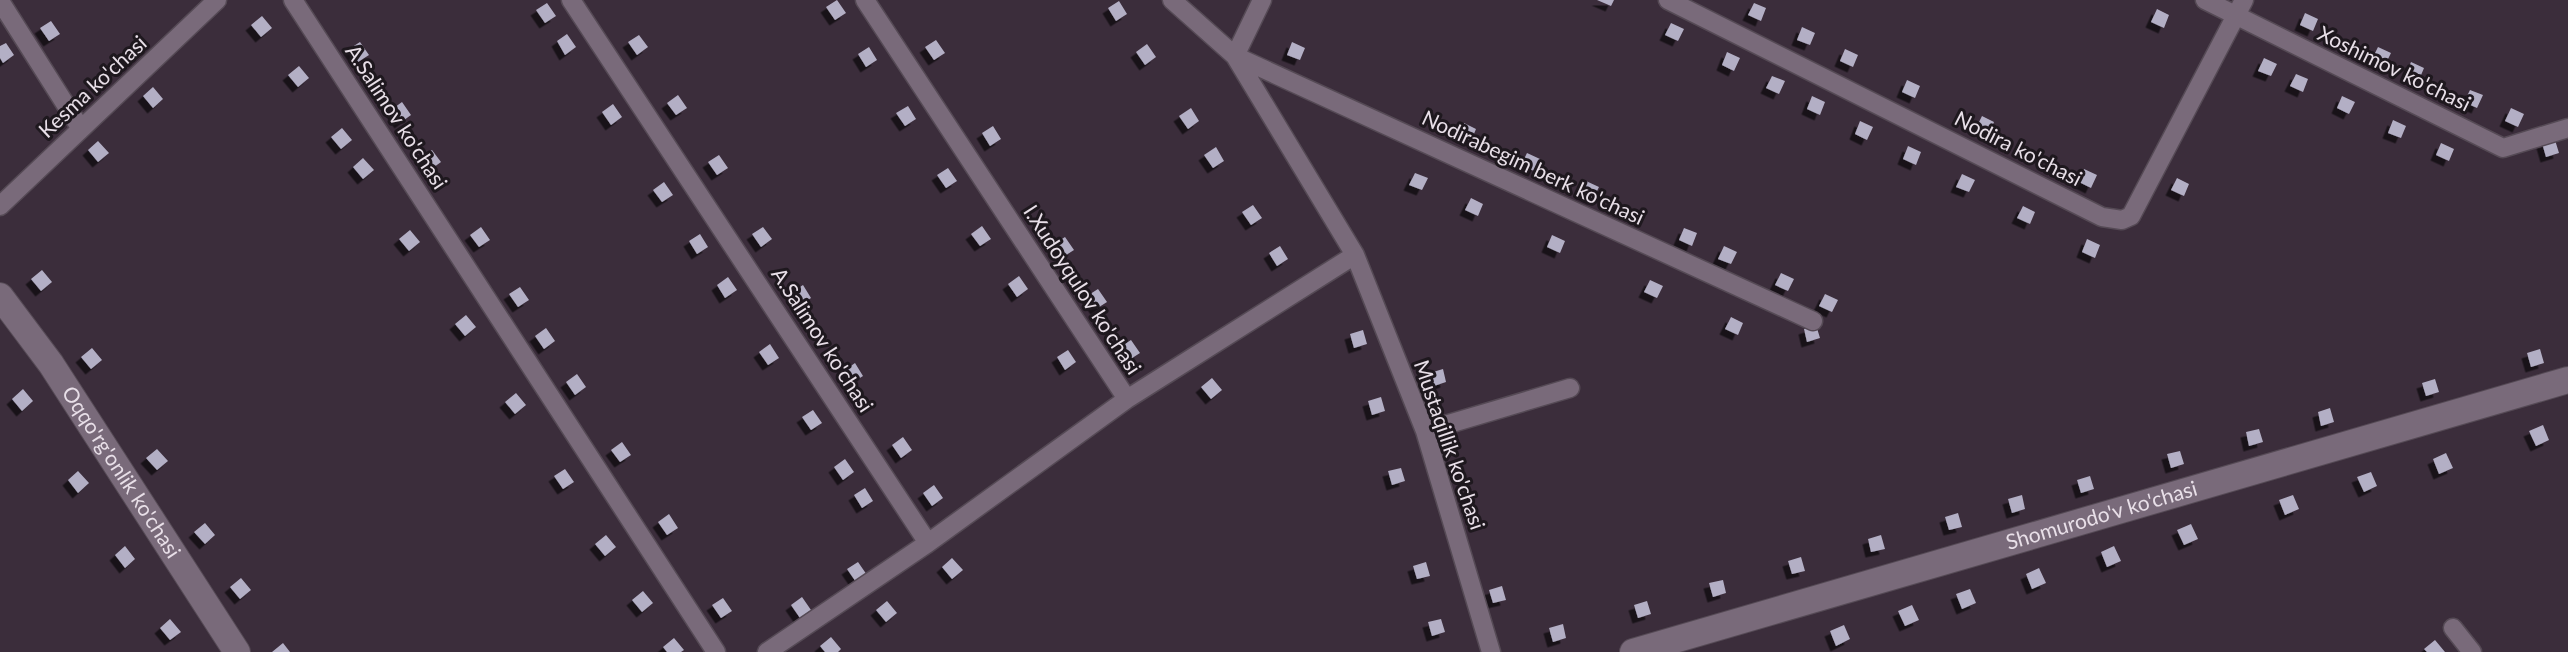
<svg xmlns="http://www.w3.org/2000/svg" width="2568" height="652" font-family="Lato,sans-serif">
<defs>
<filter id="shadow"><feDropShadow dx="-5.5" dy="5.5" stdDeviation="0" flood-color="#0009"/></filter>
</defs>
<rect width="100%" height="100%" fill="#3b2d3b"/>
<!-- building -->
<path fill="#b3afc5" filter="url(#shadow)" d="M 837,0 L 846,13 L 835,20 L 826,7 Z
M 1597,0 L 1614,0 L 1611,6 Z
M 1119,1 L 1127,14 L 1116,21 L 1108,8 Z
M 547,3 L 556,16 L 545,23 L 536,10 Z
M 1754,3 L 1766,8 L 1761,21 L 1748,15 Z
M 2157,9 L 2169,15 L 2164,28 L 2151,22 Z
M 2305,13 L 2318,19 L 2313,31 L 2300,25 Z
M 262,16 L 272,28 L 261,37 L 251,25 Z
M 51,21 L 60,34 L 49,41 L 40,28 Z
M 1671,23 L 1684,29 L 1678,41 L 1665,35 Z
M 1802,27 L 1815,33 L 1810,45 L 1797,40 Z
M 567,34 L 576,47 L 565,55 L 557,41 Z
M 639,35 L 648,47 L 637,55 L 628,42 Z
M 936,40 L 945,53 L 934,60 L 925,47 Z
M 360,42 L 369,55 L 358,62 L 349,49 Z
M 1292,42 L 1305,48 L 1300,60 L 1287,55 Z
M 6,43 L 14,55 L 3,63 L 0,58 L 0,46 Z
M 1147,44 L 1156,57 L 1145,65 L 1136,52 Z
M 869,47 L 877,60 L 866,67 L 858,54 Z
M 2378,47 L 2391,53 L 2385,65 L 2372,59 Z
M 1845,49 L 1858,55 L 1853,67 L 1840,61 Z
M 1727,52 L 1740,58 L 1734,71 L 1722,65 Z
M 2264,58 L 2277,64 L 2271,76 L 2258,71 Z
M 2411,62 L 2424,68 L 2419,80 L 2406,74 Z
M 299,66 L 309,78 L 298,87 L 288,75 Z
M 2296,74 L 2308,79 L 2303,92 L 2290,86 Z
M 1772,76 L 1785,81 L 1779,94 L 1766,88 Z
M 1907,80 L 1920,86 L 1915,98 L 1902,92 Z
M 153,87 L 163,99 L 153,108 L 143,96 Z
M 2470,90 L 2483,95 L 2477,108 L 2464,102 Z
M 678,95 L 687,108 L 676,115 L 667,103 Z
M 1812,96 L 1825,102 L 1820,115 L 1807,109 Z
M 2342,96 L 2355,102 L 2349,114 L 2337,108 Z
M 402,102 L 411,115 L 400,123 L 391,110 Z
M 613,104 L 622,117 L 611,125 L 602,112 Z
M 908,106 L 916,119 L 905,126 L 896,113 Z
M 1191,108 L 1199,121 L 1188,129 L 1179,116 Z
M 2511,108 L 2524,114 L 2518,127 L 2505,121 Z
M 1982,116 L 1994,122 L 1989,134 L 1976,128 Z
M 2393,120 L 2406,126 L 2401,138 L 2388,133 Z
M 1860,121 L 1873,127 L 1867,140 L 1855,134 Z
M 1464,123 L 1476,129 L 1471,141 L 1458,135 Z
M 993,126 L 1001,139 L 990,146 L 982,133 Z
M 342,128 L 352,140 L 341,149 L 331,137 Z
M 2555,140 L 2559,153 L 2546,157 L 2542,143 Z
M 98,141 L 109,153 L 98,162 L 88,150 Z
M 2441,143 L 2454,149 L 2449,161 L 2436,155 Z
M 1908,146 L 1921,152 L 1916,165 L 1903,159 Z
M 1216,147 L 1224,161 L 1213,168 L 1204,155 Z
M 432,150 L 441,162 L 430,170 L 421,157 Z
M 1527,153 L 1540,159 L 1534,171 L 1521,165 Z
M 719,155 L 728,168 L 717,175 L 708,162 Z
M 363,158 L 374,170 L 363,179 L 353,167 Z
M 948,168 L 957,181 L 946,188 L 937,175 Z
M 2084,169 L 2097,175 L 2091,188 L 2079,182 Z
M 1415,173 L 1428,178 L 1422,190 L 1409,185 Z
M 1962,174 L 1975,180 L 1969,192 L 1956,187 Z
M 2177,178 L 2189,184 L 2184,196 L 2171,190 Z
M 1586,181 L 1599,187 L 1593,199 L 1581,193 Z
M 664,182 L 673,195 L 662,202 L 653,190 Z
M 1471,198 L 1483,204 L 1478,216 L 1465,210 Z
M 1253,205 L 1262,218 L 1251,225 L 1242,212 Z
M 2023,206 L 2035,212 L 2030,224 L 2017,218 Z
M 982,226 L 991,239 L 980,246 L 971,234 Z
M 481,227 L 490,240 L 479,247 L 470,235 Z
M 763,227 L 772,239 L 761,247 L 752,234 Z
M 1684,228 L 1697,233 L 1692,246 L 1679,240 Z
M 410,230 L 420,242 L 409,251 L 399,239 Z
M 700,234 L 708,247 L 697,254 L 689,241 Z
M 1552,235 L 1565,241 L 1560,253 L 1547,247 Z
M 1065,237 L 1074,250 L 1063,257 L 1054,244 Z
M 2087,239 L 2100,245 L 2095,258 L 2082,252 Z
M 1280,246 L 1288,259 L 1277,266 L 1269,253 Z
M 1724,246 L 1737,252 L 1731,264 L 1718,259 Z
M 42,270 L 52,282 L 41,291 L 31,279 Z
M 1781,273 L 1794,279 L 1788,291 L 1775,285 Z
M 1019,276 L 1028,289 L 1017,297 L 1008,284 Z
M 728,277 L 737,290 L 725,298 L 717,285 Z
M 1650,280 L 1663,286 L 1657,298 L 1644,292 Z
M 803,285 L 811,298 L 800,305 L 792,292 Z
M 520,287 L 529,300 L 518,307 L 509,294 Z
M 1098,289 L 1107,302 L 1096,309 L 1087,296 Z
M 1825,294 L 1838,300 L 1832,312 L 1819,306 Z
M 466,315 L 476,327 L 465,336 L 455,324 Z
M 1731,317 L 1743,323 L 1738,335 L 1725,329 Z
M 1816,325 L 1820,338 L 1807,342 L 1804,329 Z
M 546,328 L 555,341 L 544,349 L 535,336 Z
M 1363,330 L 1367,344 L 1354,348 L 1350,334 Z
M 1131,340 L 1140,353 L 1129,360 L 1120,347 Z
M 770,344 L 779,358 L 768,365 L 759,352 Z
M 92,348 L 102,360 L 91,369 L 81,357 Z
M 2540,349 L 2544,363 L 2531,367 L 2527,353 Z
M 1068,350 L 1076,362 L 1065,370 L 1057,357 Z
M 855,363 L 863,376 L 852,383 L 844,371 Z
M 1443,369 L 1446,382 L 1434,386 L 1430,373 Z
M 577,374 L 586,387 L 575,395 L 566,382 Z
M 1212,378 L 1222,390 L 1211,399 L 1201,387 Z
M 2435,379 L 2439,392 L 2426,396 L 2422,383 Z
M 23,389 L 33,401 L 22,411 L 12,399 Z
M 516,393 L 526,405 L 515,414 L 505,402 Z
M 1381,397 L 1385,411 L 1372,415 L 1368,401 Z
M 2330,408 L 2334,422 L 2321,426 L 2318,412 Z
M 813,410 L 822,423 L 811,430 L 802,417 Z
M 2543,425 L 2549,440 L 2536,446 L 2529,431 Z
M 2259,429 L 2263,442 L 2249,446 L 2246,432 Z
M 903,437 L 912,450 L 901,458 L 892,445 Z
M 622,442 L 631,455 L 620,462 L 611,450 Z
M 157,449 L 168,461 L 157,470 L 146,458 Z
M 2180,451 L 2184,464 L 2171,468 L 2167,454 Z
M 2446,453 L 2453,468 L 2439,474 L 2433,459 Z
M 845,459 L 854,472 L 843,480 L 834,467 Z
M 1401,468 L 1405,481 L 1392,485 L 1388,471 Z
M 565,469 L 574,482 L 563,489 L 554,476 Z
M 78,471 L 89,483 L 78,493 L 68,480 Z
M 2371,472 L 2377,486 L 2364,492 L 2357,477 Z
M 2090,476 L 2094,489 L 2081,493 L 2077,480 Z
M 934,485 L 943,498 L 932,506 L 923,493 Z
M 865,488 L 873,501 L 862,508 L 854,495 Z
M 2022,495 L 2025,509 L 2012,513 L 2008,499 Z
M 2293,495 L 2299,509 L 2285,515 L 2279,500 Z
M 1958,513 L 1962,527 L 1949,530 L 1945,517 Z
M 669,514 L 678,528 L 667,535 L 658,522 Z
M 205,523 L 215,535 L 205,544 L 194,532 Z
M 2191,524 L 2198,539 L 2184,545 L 2177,530 Z
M 606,535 L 616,547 L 605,556 L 595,544 Z
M 1881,535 L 1885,549 L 1871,552 L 1868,539 Z
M 125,546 L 135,559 L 125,568 L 115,555 Z
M 2114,546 L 2121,561 L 2107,567 L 2101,552 Z
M 1801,557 L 1805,571 L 1792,574 L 1788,561 Z
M 952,558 L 963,570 L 952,579 L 942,567 Z
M 858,562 L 867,575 L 856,582 L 847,569 Z
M 1426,562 L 1430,576 L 1417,579 L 1413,566 Z
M 2039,568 L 2046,583 L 2032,589 L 2026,574 Z
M 241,578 L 251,590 L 240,599 L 230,587 Z
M 1723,580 L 1726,593 L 1713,597 L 1709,583 Z
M 1502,586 L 1506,600 L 1493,603 L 1489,590 Z
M 1970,589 L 1976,603 L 1962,609 L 1956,594 Z
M 643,591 L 653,603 L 642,612 L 632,600 Z
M 802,597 L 811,610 L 800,618 L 791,605 Z
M 723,598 L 732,611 L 721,618 L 712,605 Z
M 887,601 L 897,613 L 886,622 L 876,610 Z
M 1647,601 L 1651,614 L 1638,618 L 1634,605 Z
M 1912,605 L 1919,620 L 1905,626 L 1898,611 Z
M 170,619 L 181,632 L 170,640 L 160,628 Z
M 1441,619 L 1445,632 L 1432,636 L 1428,622 Z
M 1563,624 L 1566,638 L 1553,642 L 1549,628 Z
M 1844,625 L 1850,639 L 1836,646 L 1830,631 Z
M 831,637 L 841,649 L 838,652 L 825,652 L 820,646 Z
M 674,638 L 684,650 L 681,652 L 667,652 L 663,647 Z
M 2435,640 L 2445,652 L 2427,652 L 2424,649 Z
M 283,643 L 290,652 L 272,652 Z"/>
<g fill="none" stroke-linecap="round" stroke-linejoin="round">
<defs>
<path id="street" d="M 293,0 L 716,652
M 571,0 L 928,543 L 767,652
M 865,0 L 1127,399 L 928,543
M 1172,0 L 1235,56 L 1813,321
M 1668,0 L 2102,217 L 2122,220 L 2131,216 L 2244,0
M 2205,0 L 2503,148 L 2568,128
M 0,1 L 81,129
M 1235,56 L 1262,0
M 0,206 L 217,0
M 1355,255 L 1425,431 L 1491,652
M 1127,399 L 1355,255 L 1235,56
M 1425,431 L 1570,388
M 2453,628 L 2472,652"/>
<g id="secondary">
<path id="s1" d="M 0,296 L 51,364 L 237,652"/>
<path id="s2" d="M 1633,652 L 2568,380"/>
</g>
</defs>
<!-- street casing -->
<use href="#street" stroke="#554a55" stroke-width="21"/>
<!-- secondary casing -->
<use href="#secondary" stroke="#554a55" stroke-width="28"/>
<!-- street -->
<use href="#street" stroke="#796a7a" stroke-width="18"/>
<!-- secondary -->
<use href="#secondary" stroke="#796a7a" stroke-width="26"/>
</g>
<g text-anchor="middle" stroke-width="6" stroke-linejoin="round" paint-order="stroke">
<!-- street labels -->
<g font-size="21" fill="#e8dfe8" stroke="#1e181e">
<text transform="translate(2394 69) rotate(26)" y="7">Xoshimov ko'chasi</text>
<text transform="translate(93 87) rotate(-43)" y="7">Kesma ko'chasi</text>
<text transform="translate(396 117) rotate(57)" y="7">A.Salimov ko'chasi</text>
<text transform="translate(2018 149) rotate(27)" y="7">Nodira ko'chasi</text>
<text transform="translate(1533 168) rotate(25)" y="7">Nodirabegim berk ko'chasi</text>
<text transform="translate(1082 290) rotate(57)" y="7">I.Xudoyqulov ko'chasi</text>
<text transform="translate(822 340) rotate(57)" y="7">A.Salimov ko'chasi</text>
<text transform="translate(1449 445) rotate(71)" y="7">Mustaqillik ko'chasi</text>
<text dy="7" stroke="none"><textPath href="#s1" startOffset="214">Oqqo'rg'onlik ko'chasi</textPath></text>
<text dy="7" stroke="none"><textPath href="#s2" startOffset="488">Shomurodo'v ko'chasi</textPath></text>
</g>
</g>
</svg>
